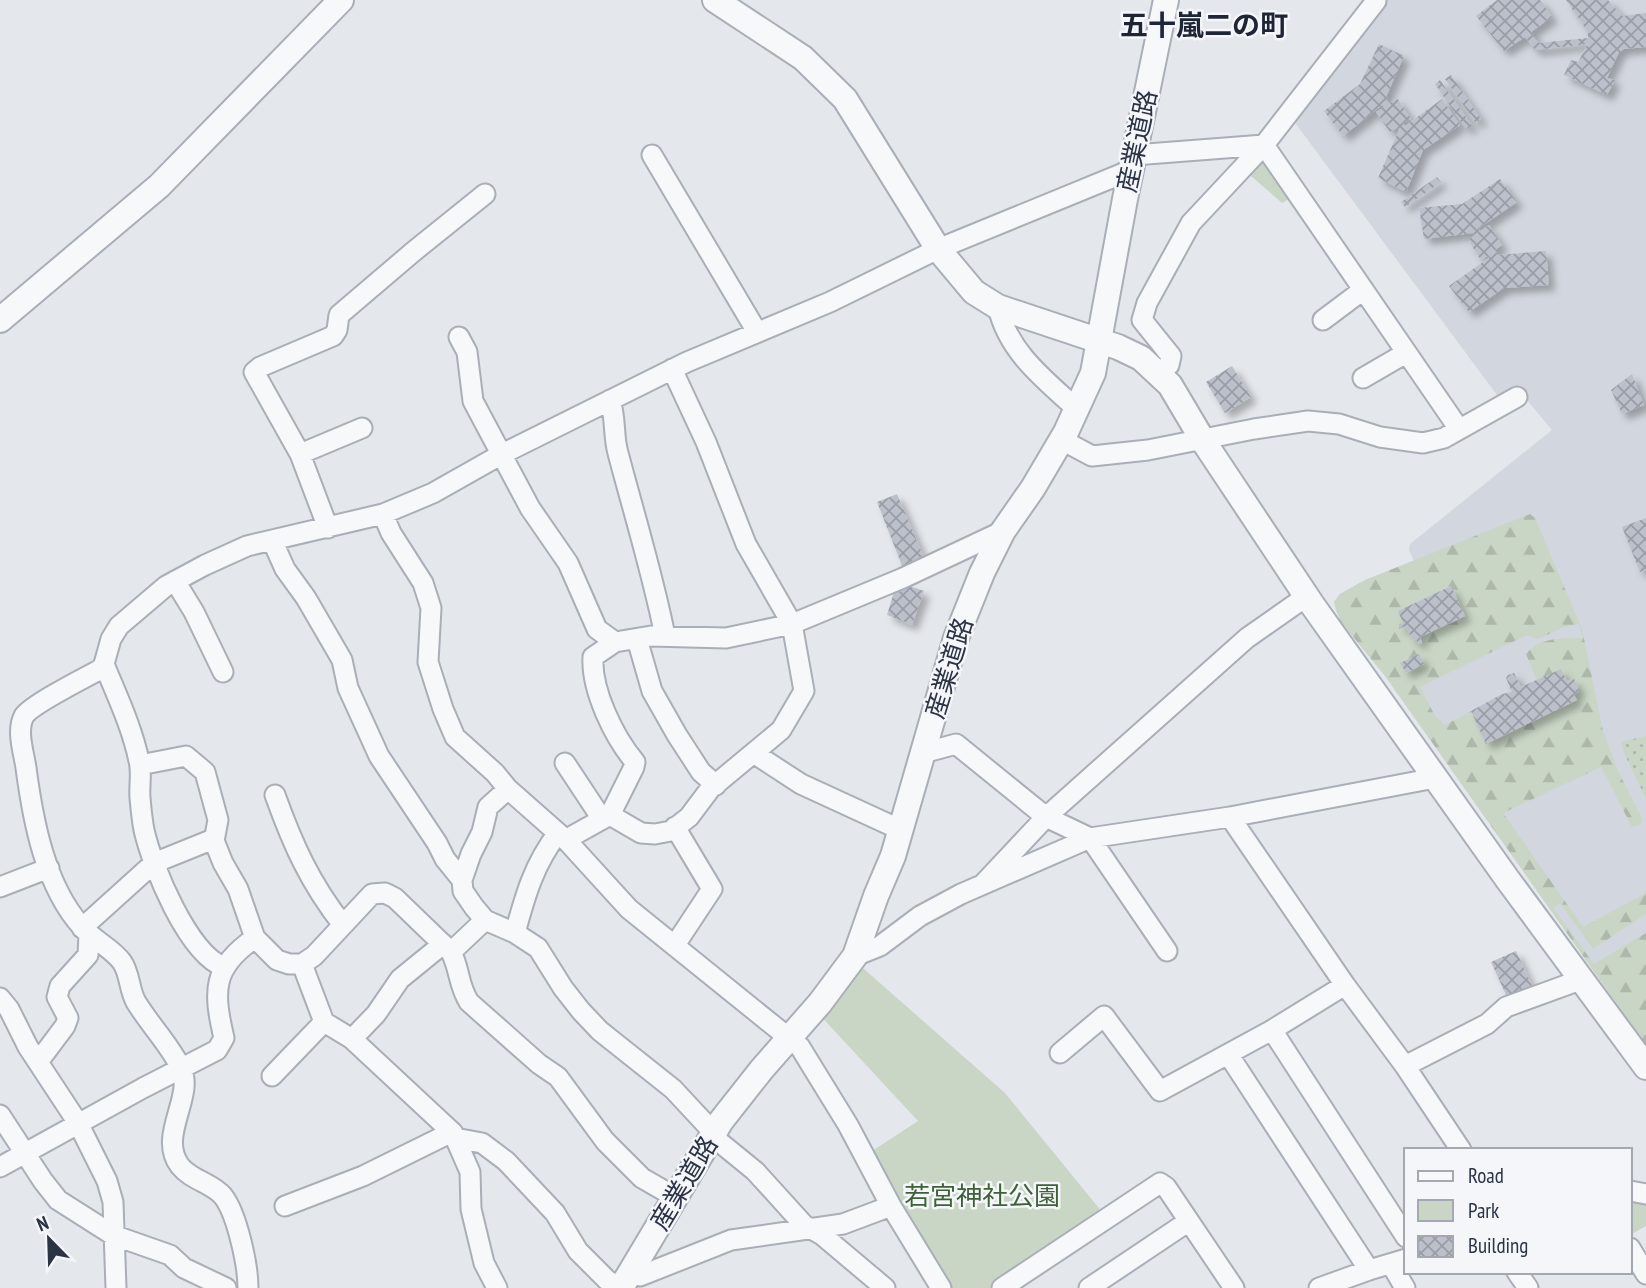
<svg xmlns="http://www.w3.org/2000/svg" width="1646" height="1288" font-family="'PT Sans Narrow','Noto Sans JP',sans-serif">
<defs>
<pattern id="grass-dots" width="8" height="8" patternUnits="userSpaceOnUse" patternTransform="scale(1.75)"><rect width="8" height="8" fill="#c9d6c5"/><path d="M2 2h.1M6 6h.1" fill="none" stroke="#adb8ab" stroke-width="1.8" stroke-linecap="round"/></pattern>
<pattern id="forest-firs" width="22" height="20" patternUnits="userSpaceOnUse" patternTransform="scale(1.75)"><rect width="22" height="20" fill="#c9d6c5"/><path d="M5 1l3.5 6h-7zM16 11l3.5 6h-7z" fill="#adb8ab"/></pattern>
<pattern id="building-cross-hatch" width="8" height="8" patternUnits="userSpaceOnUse" patternTransform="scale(1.75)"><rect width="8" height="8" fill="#bbc0ca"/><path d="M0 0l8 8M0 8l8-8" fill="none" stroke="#989da6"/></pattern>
<filter id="shadow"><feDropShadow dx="6" dy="6" stdDeviation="3.5" flood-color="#0004"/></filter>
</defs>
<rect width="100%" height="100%" fill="#e4e7ec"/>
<!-- built -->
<path fill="#d2d6de" d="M 1382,0 L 1646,0 L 1646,1045 L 1385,676 L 1341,622 L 1336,611 L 1334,602 L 1340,594 L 1365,580 L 1414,561 L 1409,550 L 1410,544 L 1552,430 L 1516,387 L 1497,395 L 1293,120 Z"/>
<!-- grass -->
<path fill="url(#grass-dots)" d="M 1646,736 L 1646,799 L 1624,753 L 1621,742 Z"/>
<!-- forest -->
<path fill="url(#forest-firs)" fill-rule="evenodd" d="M 1530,514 L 1535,518 L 1582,629 L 1603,731 L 1618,771 L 1643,820 L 1640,825 L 1632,827 L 1601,767 L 1503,813 L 1583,927 L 1646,893 L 1646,914 L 1593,949 L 1560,903 L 1553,908 L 1594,964 L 1646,933 L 1646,1045 L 1385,676 L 1341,622 L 1334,602 L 1340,594 L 1365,580 ZM 1450,586 L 1464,616 L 1460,618 L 1461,622 L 1459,620 L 1420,637 L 1422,643 L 1419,644 L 1416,639 L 1413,640 L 1406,626 L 1399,629 L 1399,625 L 1403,623 L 1398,611 ZM 1579,624 L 1583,638 C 1564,638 1539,637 1526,654 L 1537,681 L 1561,669 L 1567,681 L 1574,679 L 1579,689 L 1574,695 L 1576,701 L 1486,743 L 1471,711 L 1445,725 L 1435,716 L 1420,687 L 1527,635 L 1538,639 L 1564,627 ZM 1419,654 L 1423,664 L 1406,673 L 1401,663 Z"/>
<!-- park -->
<path fill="#c9d6c5" d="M 1261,153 L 1294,196 L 1282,203 L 1244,170 Z
M 856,962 L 1005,1093 L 1107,1218 L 990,1288 L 939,1288 L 866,1155 L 918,1121 L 817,1012 Z
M 1630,1191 L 1646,1194 L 1646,1226 L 1630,1235 Z"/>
<!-- building -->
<path fill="url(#building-cross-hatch)" filter="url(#shadow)" d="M 1497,0 L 1540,0 L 1552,17 L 1531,32 L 1539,43 L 1588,38 L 1588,32 L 1566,0 L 1608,0 L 1622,16 L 1646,13 L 1646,47 L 1624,49 L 1619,52 L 1607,78 L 1615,80 L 1607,95 L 1564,75 L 1571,60 L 1578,62 L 1588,44 L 1535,50 L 1525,37 L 1504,51 L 1476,16 Z
M 1379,44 L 1404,56 L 1386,97 L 1390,103 L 1397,98 L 1411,119 L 1403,123 L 1405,126 L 1442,99 L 1460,125 L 1423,150 L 1406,192 L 1378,178 L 1399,130 L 1398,127 L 1390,132 L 1376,112 L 1384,107 L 1382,105 L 1343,136 L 1324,111 L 1360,84 Z
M 1451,75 L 1481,119 L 1476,123 L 1445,79 Z
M 1440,80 L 1472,126 L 1466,129 L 1435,84 Z
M 1437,177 L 1441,182 L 1405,207 L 1401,202 Z
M 1500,179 L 1517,202 L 1479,228 L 1480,231 L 1489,225 L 1502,245 L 1495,250 L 1498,255 L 1546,251 L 1549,285 L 1504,288 L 1469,312 L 1449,286 L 1490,257 L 1489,255 L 1481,260 L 1468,240 L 1475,235 L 1473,233 L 1424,239 L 1419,208 L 1462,204 Z
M 1232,366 L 1251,397 L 1225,413 L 1206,382 Z
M 1632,374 L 1644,405 L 1622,414 L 1611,390 Z
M 897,494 L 925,560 L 903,568 L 877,502 Z
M 1646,518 L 1646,570 L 1640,572 L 1622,527 Z
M 897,582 L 924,591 L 912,625 L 887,615 Z
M 1451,586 L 1465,616 L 1420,637 L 1422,643 L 1418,644 L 1416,639 L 1413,641 L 1406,626 L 1399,629 L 1399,624 L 1403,623 L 1398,611 Z
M 1419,654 L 1424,664 L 1406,673 L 1400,663 Z
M 1561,669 L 1567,681 L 1574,679 L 1579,689 L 1578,692 L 1574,695 L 1577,700 L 1486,744 L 1471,711 L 1502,694 L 1512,692 L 1506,678 L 1508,675 L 1514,673 L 1521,687 Z
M 1516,951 L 1533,988 L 1508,999 L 1491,962 Z"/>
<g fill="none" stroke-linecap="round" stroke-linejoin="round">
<defs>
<path id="minor" d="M 652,155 L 757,332
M 1134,155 L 1264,145 L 1459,429
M 998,307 C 1008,352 1045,380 1078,410
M 1323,320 L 1363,290
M 459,337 L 467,352 L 473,401 L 530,508 L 568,563 L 597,629 L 615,642
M 1158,372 L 1169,365 L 1171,356 L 1142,320 L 1147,303 L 1191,223 L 1264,145 L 1376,1
M 1363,378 L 1406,353
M 610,400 C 616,417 613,436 618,453 C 634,514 653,575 665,636
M 1062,440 L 1092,456 L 1148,450 L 1254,429 L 1308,421 L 1339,424 L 1380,437 L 1423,443 L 1444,438 L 1517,397
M 300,454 L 362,428
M 383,514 L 391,533 L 423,583 L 431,608 L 428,662 L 443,709 L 455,737 L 495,773 L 508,789 L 567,841 L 629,909 L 800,1047 L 848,1125 L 891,1206 L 941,1288
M 328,528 L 300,454 L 254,372 L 260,367 L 333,336 L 337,330 L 339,315 L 413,252 L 485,194
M 272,540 L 285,569 L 306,598 L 342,660 L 348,688 L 379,756 L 437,843 L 445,859 L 462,880 L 463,891 L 474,907 L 485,920 L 515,933 L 538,948 L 563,988 L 581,1011 L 600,1031 L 673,1089 L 714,1133
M 175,581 L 194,612 L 223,672
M 637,639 L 652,691 L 677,735 L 701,772 L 716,785
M 104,664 C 117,696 132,727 139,761 C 142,773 139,786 140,798 C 141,809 142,820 144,830 C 152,866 188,954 224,967
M 923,753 L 956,744 L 1046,817 L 1090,838 L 1167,951
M 755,754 L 801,784 L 901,830
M 565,763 L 602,819
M 140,765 L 186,756 L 205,772 L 218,820 L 214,841
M 275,795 C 293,845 310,883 343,925
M 610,815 L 641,833 L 655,834 L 671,831 L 689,817 L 710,789 L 781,730 L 804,691 L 792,624 L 746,544 L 706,442 L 672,369
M 675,827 L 712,889 L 675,945
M 567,841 L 574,835 L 610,815 L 634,767 L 635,762 C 614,737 591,690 593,657 L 615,642 L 651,636 L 726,638 L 792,624 L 903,578 L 1003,531
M 462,880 L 471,854 L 482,832 L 488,807 L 508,789
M 984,883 L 1046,817 L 1247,638 L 1307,596
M 0,887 L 49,868
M 82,928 L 154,863 L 211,840 L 215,843 L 223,863 L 238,889 L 255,938 L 277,960 L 289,964 L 302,964 L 314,956 L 372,894 L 385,893 L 395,898 L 451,952 L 485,920
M 515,933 C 525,896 534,864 558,833
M 451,952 C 460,969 458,985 469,1002 L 539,1064 L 558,1077 L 605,1141 L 642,1178 L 675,1197
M 855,956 L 880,946 L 920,916 L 961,894 L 1090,838 L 1230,817
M 302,964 L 324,1022 L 352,1039 L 453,1133 L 470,1172 L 471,1209 L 484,1263 L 497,1288
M 0,998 L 9,1009 L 28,1047 L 78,1123 L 107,1181 L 113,1202 L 116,1288
M 1272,1030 L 1406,1237
M 352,1039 L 376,1014 L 400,979 L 443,944
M 1060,1053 L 1104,1016 L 1160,1091 L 1272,1030 L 1345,985
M 1228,1054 L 1369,1270
M 38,1062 L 65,1026 L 68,1018 L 57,997 L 60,986 L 88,955 L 89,934
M 1405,1066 L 1345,985 L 1230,817 L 1435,778
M 272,1076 L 324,1022
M 0,1115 L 43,1181 L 58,1200 L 113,1235 L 170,1255 L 184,1268 L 226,1288
M 712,1136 L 755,1171 L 804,1225 L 822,1235 L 885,1288
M 455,1138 L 482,1143 L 506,1161 L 555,1213 L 578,1251 L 607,1280 L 621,1288
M 1461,1150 L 1405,1066 L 1487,1024 L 1506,1007 L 1580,980
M 0,1167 L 143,1088 L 217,1050 L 224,1038 C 213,991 212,967 255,938
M 1630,1191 L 1646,1194
M 285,1206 L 363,1176 L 446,1135 L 450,1130
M 1630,1248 L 1646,1274
M 1391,1264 L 1405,1288
M 630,1272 L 640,1276 L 731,1240 L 843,1224 L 891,1206
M 1517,1272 L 1528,1288
M 248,1288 C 248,1265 237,1214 223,1196 C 212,1183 191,1180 180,1166 C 157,1136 195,1097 181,1068 C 169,1044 150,1025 136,1002 C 129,990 130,973 122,962 C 112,948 93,940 82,927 C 45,886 33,821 26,768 C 24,753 16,731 24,716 C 31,705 86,677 101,669 L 104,664 L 111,639 L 119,626 L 166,586 L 205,565 L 247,546 L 383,514 L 433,493 L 502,454 L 687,362 L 830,302 L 938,249 L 1131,170
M 1002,1288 L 1160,1183 L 1166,1187 L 1234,1288
M 1089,1288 L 1189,1221
M 1319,1288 L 1369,1270 L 1406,1259"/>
<path id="tertiary" d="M 715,0 L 803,58 L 845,99 L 938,249 L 974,292 L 998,307 L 1118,347 L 1141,358 L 1170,385 L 1202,439 L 1311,603 L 1508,880 L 1646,1067
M 0,320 L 159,186 L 341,0
M 621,1288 L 721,1121 L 762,1069 L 820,1003 L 855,956 L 876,896 L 893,856 L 956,638 L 982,573 L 1003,531 L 1033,488 L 1066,432 L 1093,373 L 1125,199 L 1166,0"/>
</defs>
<!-- minor casing -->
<use href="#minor" stroke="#a9aeb7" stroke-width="23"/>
<!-- tertiary casing -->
<use href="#tertiary" stroke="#a9aeb7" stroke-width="28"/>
<!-- minor -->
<use href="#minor" stroke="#f7f8fa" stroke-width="19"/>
<!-- tertiary -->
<use href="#tertiary" stroke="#f7f8fa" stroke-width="24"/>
</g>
<g text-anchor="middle" stroke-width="5" stroke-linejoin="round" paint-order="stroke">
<!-- street labels -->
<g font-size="26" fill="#2b3445" stroke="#f4f6f9">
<text transform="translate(1137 141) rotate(-78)" y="9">産業道路</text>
<text transform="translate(949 668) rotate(-73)" y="9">産業道路</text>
<text transform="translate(684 1183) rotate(-59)" y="9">産業道路</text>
</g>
<!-- park labels -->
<g font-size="26" fill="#3f6138" stroke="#f4f6f9">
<text x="982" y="1205">若宮神社公園</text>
</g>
<!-- neighbourhood labels -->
<g font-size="28" font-weight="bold" fill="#1d2536" stroke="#f4f6f9">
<text x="1204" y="35">五十嵐二の町</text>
</g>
</g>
<!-- legend -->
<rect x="1404" y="1148" width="228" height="126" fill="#f4f6f9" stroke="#a4a8b1" stroke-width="2"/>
<rect x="1418" y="1171" width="35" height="10" fill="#f7f8fa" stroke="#a4a8b1" stroke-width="2"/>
<text x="1468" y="1183" font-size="21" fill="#2b3445">Road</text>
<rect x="1418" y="1200" width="35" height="21" fill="#c9d6c5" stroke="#a4a8b1" stroke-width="2"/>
<text x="1468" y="1218" font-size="21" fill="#2b3445">Park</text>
<rect x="1418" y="1236" width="35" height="21" fill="url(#building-cross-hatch)" stroke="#a4a8b1" stroke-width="2"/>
<text x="1468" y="1253" font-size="21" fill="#2b3445">Building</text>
<!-- north arrow -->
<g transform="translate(49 1239) rotate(337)" stroke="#f4f6f9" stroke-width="5" paint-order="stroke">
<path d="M0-5L12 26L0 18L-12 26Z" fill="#2b3445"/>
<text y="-10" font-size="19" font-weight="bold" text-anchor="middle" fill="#2b3445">N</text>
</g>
</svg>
